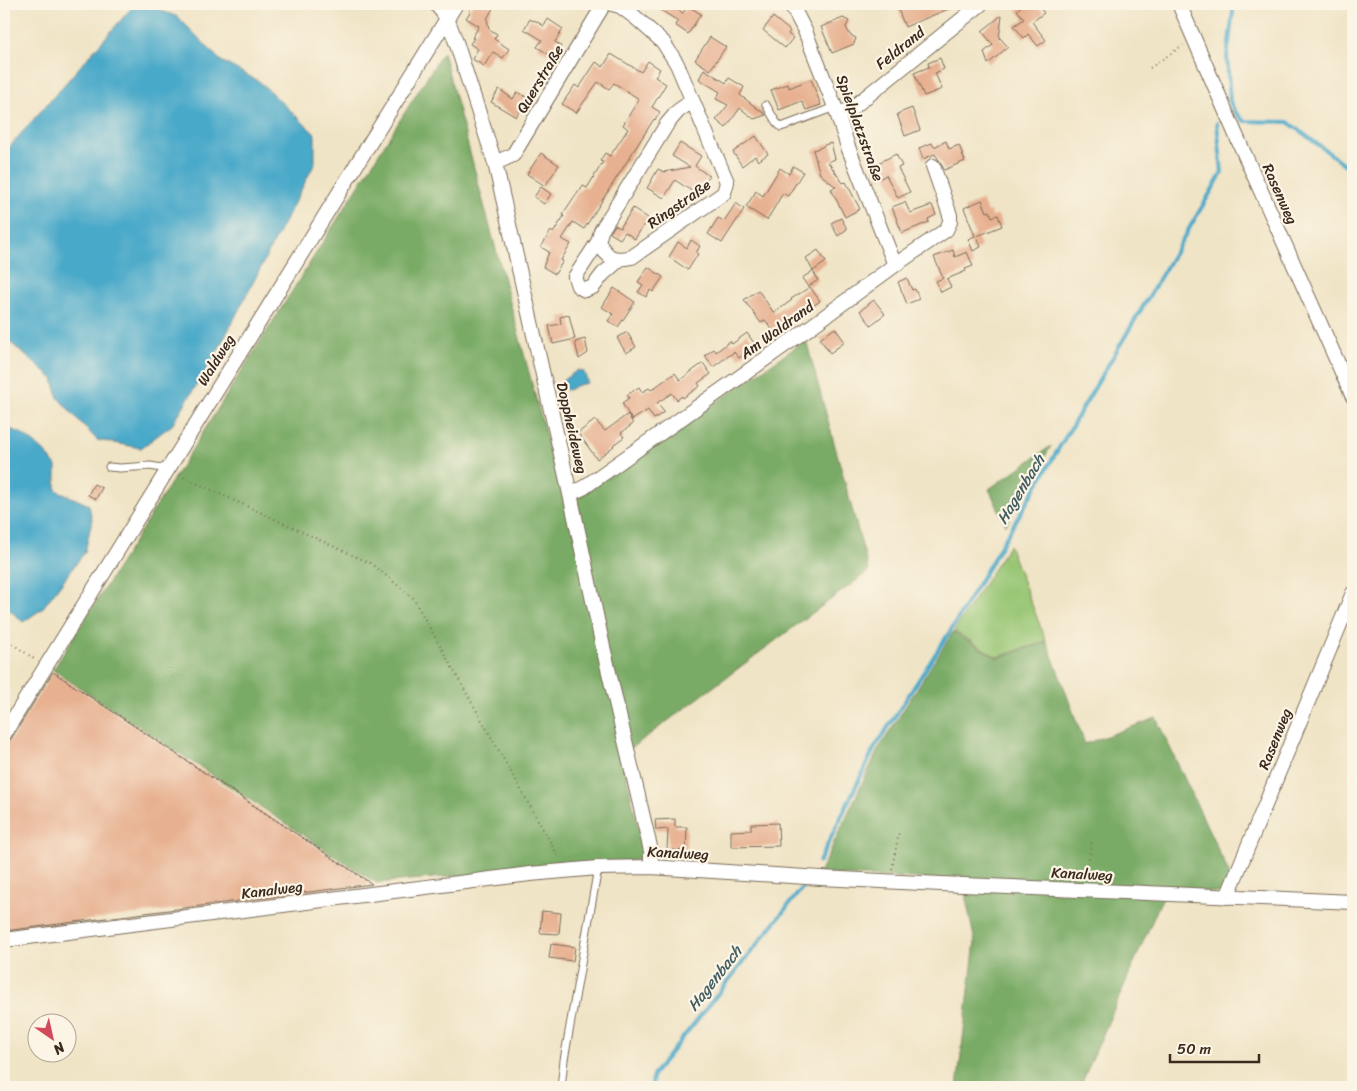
<svg xmlns="http://www.w3.org/2000/svg" width="1357" height="1091" font-family="Sriracha,sans-serif">
<rect width="100%" height="100%" fill="#fcf5e5"/>
<filter id="ink" filterUnits="userSpaceOnUse"><feTurbulence type="fractalNoise" baseFrequency=".02" numOctaves="2"/><feDisplacementMap in="SourceGraphic" scale="10" xChannelSelector="R" yChannelSelector="G"/><feConvolveMatrix kernelMatrix="1 2 1 2 8 2 1 2 1" color-interpolation-filters="sRGB"/></filter>
<filter id="wash" filterUnits="userSpaceOnUse"><feTurbulence type="fractalNoise" baseFrequency=".0096" numOctaves="4" result="noise"/><feDisplacementMap in="SourceGraphic" scale="20" xChannelSelector="R" yChannelSelector="G"/><feGaussianBlur stdDeviation="1.12" result="paint"/><feColorMatrix in="noise" values="0 0 0 0 0 0 0 0 0 0 0 0 0 0 0 0 0 1.4 0 .05"/><feComposite in="paint" operator="in"/></filter>
<g filter="url(#wash)">
<rect width="100%" height="100%" fill="#f0e4c6"/>
<!-- green -->
<path fill="#98c674" stroke="#6a7849" d="M 1009,545 L 1046,641 L 997,657 L 954,631 Z"/>
<!-- forest -->
<path fill="#7aab66" stroke="#5a6a42" d="M 443,52 L 565,507 L 806,340 L 869,571 L 622,755 L 644,854 L 639,860 L 376,883 L 53,670 Z
M 1051,446 L 1006,525 L 989,489 Z
M 953,632 L 997,658 L 1047,642 L 1085,744 L 1156,718 L 1230,875 L 1222,893 L 1168,889 L 1160,903 L 1080,1087 L 957,1087 L 975,942 L 962,880 L 819,874 L 878,750 Z"/>
<!-- water -->
<path fill="#4aa9c9" stroke="#426a74" d="M 135,4 L 144,4 L 178,17 L 221,61 L 260,82 L 315,134 L 315,163 L 217,352 L 172,425 L 141,448 L 97,440 L 58,398 L 53,379 L 4,337 L 4,153 Z
M 578,370 L 584,372 L 587,380 L 587,383 C 584,384 581,384 578,385 C 571,387 567,396 561,383 L 563,380 Z
M 4,427 L 21,433 L 44,451 L 56,466 L 56,490 L 89,505 L 92,520 L 85,552 L 42,609 L 23,622 L 4,605 Z"/>
<g fill="none" stroke-linecap="round" stroke-linejoin="round">
<!-- stream -->
<path stroke="#4aa9c9" stroke-width="4" d="M 1234,4 L 1227,57 L 1230,102 L 1235,112 L 1244,121 L 1288,122 L 1353,171
M 819,862 L 874,749 L 954,625 L 1222,173 L 1217,123
M 652,1087 L 653,1075 L 803,887"/>
</g>
<g id="blocks">
<!-- building -->
<path fill="#e7b090" d="M 473,4 L 486,4 L 493,8 L 487,19 L 489,29 L 497,34 L 494,39 L 509,49 L 503,58 L 493,52 L 484,66 L 472,59 L 478,49 L 470,44 L 474,38 L 472,38 L 479,26 L 466,18 L 471,11 L 469,10 Z
M 651,4 L 668,4 L 683,13 L 688,6 L 701,14 L 688,34 L 675,25 L 678,21 Z
M 896,4 L 960,4 L 905,27 Z
M 1024,4 L 1037,4 L 1044,13 L 1032,22 L 1046,40 L 1038,46 L 1028,34 L 1024,38 L 1014,26 L 1024,19 L 1017,10 Z
M 1002,15 L 999,39 L 1000,38 L 1008,47 L 988,64 L 984,52 L 993,45 L 982,31 Z
M 773,17 L 790,31 L 788,34 L 793,38 L 785,48 L 763,30 Z
M 843,18 L 849,21 L 846,27 L 850,35 L 856,38 L 854,44 L 832,53 L 821,27 Z
M 530,19 L 533,21 L 534,20 L 544,26 L 548,19 L 563,29 L 555,42 L 561,46 L 554,58 L 537,47 L 542,40 L 524,29 Z
M 710,37 L 726,47 L 710,70 L 695,60 Z
M 611,54 L 641,72 L 648,61 L 660,69 L 655,77 L 666,84 L 652,107 L 660,112 L 655,120 L 654,119 L 584,229 L 573,222 L 562,239 L 571,244 L 561,260 L 563,261 L 555,274 L 543,267 L 549,252 L 541,247 L 551,231 L 553,233 L 564,216 L 562,215 L 579,190 L 580,191 L 583,186 L 587,188 L 603,162 L 600,161 L 605,153 L 610,156 L 628,129 L 623,125 L 639,99 L 614,83 L 609,89 L 598,82 L 576,113 L 562,104 L 575,85 L 579,88 L 596,62 L 603,67 Z
M 940,58 L 944,69 L 935,73 L 942,89 L 924,96 L 914,73 L 929,67 L 928,63 Z
M 704,69 L 726,83 L 729,78 L 744,87 L 740,95 L 766,115 L 754,119 L 740,108 L 726,128 L 716,120 L 728,105 L 716,99 L 720,92 L 699,79 Z
M 811,79 L 821,105 L 806,110 L 802,101 L 779,110 L 771,90 L 788,84 L 789,88 Z
M 499,89 L 513,99 L 517,92 L 528,98 L 516,117 L 491,102 Z
M 912,108 L 920,130 L 905,136 L 897,114 Z
M 756,136 L 768,154 L 758,161 L 755,156 L 742,166 L 733,152 Z
M 946,141 L 949,149 L 959,145 L 965,161 L 944,170 L 941,163 L 935,154 L 923,159 L 919,148 L 932,143 L 934,147 Z
M 680,143 L 701,156 L 695,166 L 709,176 L 696,194 L 675,180 L 664,198 L 647,188 L 658,169 L 664,172 L 690,167 L 672,156 Z
M 831,143 L 835,159 L 828,162 L 843,183 L 846,182 L 860,209 L 845,217 L 831,189 L 836,187 L 820,174 L 813,150 L 822,147 L 824,145 Z
M 541,153 L 559,165 L 545,186 L 527,174 Z
M 896,154 L 902,166 L 898,168 L 910,192 L 898,198 L 886,175 L 879,179 L 872,166 Z
M 793,166 L 803,172 L 788,196 L 783,193 L 767,220 L 746,207 L 756,191 L 763,196 L 780,168 L 789,174 Z
M 541,187 L 551,194 L 544,204 L 534,197 Z
M 982,200 L 987,212 L 990,211 L 992,217 L 998,215 L 1002,226 L 977,236 L 981,247 L 973,251 L 968,239 L 975,236 L 964,208 Z
M 905,202 L 910,213 L 932,205 L 936,215 L 928,219 L 929,222 L 902,233 L 892,207 Z
M 736,203 L 744,209 L 722,243 L 708,234 L 718,218 L 724,221 Z
M 633,208 L 648,218 L 635,239 L 625,232 L 620,239 L 610,233 L 615,225 L 620,228 Z
M 841,218 L 847,229 L 838,236 L 831,223 Z
M 691,240 L 700,246 L 696,253 L 698,254 L 688,270 L 669,257 L 678,242 L 687,248 Z
M 818,250 L 826,262 L 813,271 L 806,258 Z
M 953,250 L 955,257 L 967,252 L 973,266 L 965,269 L 966,271 L 947,279 L 951,287 L 941,292 L 936,281 L 943,278 L 934,257 Z
M 648,267 L 663,277 L 653,292 L 650,290 L 646,297 L 638,292 L 643,285 L 638,282 Z
M 813,271 L 818,280 L 808,287 L 802,278 Z
M 907,278 L 912,290 L 915,289 L 919,299 L 907,304 L 898,282 Z
M 810,287 L 820,301 L 775,333 L 765,320 L 761,323 L 744,300 L 758,290 L 774,313 L 792,300 L 791,299 Z
M 614,288 L 635,302 L 618,327 L 608,321 L 613,314 L 602,307 Z
M 874,300 L 885,314 L 871,325 L 860,311 Z
M 569,315 L 575,339 L 553,344 L 549,326 L 561,324 L 560,317 Z
M 835,328 L 845,342 L 830,353 L 820,339 Z
M 627,332 L 636,347 L 626,353 L 617,338 Z
M 747,333 L 756,346 L 739,358 L 734,352 L 713,367 L 705,355 L 714,349 L 716,352 L 730,341 L 732,344 Z
M 585,339 L 588,353 L 579,359 L 575,342 Z
M 703,363 L 711,374 L 698,383 L 700,386 L 683,398 L 682,396 L 677,400 L 672,393 L 657,403 L 664,412 L 654,419 L 648,410 L 632,420 L 622,403 L 629,398 L 627,395 L 639,387 L 642,392 L 649,388 L 651,390 L 675,373 L 680,380 Z
M 628,414 L 633,424 L 621,433 L 624,437 L 613,445 L 614,446 L 597,459 L 578,433 L 595,420 L 605,431 Z
M 94,484 L 102,488 L 96,499 L 88,495 Z
M 53,672 L 372,884 L 4,931 L 4,743 L 8,742 L 11,739 Z
M 675,819 L 675,827 L 687,827 L 686,851 L 667,850 L 668,829 L 656,830 L 655,820 Z
M 778,823 L 779,846 L 731,847 L 731,831 L 751,830 L 751,824 Z
M 542,911 L 561,913 L 559,934 L 540,933 Z
M 551,944 L 575,947 L 573,961 L 549,958 Z"/>
</g>
</g>
<g filter="url(#ink)">
<use href="#blocks" fill-opacity="0" stroke="#7a6b59" stroke-width="1"/>
<g fill="none" stroke-linecap="round" stroke-linejoin="round">
<defs>
<path id="service" d="M 766,105 L 776,122 L 781,127 L 784,126 L 835,107
M 109,467 L 120,468 L 150,466 L 168,469
M 561,1087 L 564,1060 L 598,868"/>
<path id="minor" d="M 436,4 L 447,18 L 456,42 L 495,163 L 570,494 L 603,647 L 651,851 L 651,867
M 612,4 L 620,6 L 635,17 L 663,42 L 677,64 L 727,182 L 724,193 L 632,257 C 612,261 609,259 598,242 L 601,231 L 667,124 L 678,111 L 692,101
M 791,4 L 805,31 L 835,107 L 848,147 L 895,265
M 1179,4 L 1239,142 L 1353,397
M 838,114 L 851,109 L 981,4
M 495,163 L 513,155 L 604,4
M 598,242 L 575,277 L 578,286 L 585,290 L 593,287 L 603,274 L 619,260
M 570,494 L 583,488 L 809,328 L 895,265 L 946,230 L 950,222 L 950,215 L 933,166
M 4,734 L 456,4
M 1227,897 L 1353,593
M 4,940 L 530,874 L 598,868 L 651,867 L 821,878 L 941,884 L 1353,902"/>
</defs>
<!-- service casing -->
<use href="#service" stroke="#7a6b59" stroke-width="9"/>
<!-- minor casing -->
<use href="#minor" stroke="#7a6b59" stroke-width="16"/>
<!-- path -->
<path stroke="#7a6b59" stroke-width="2" stroke-dasharray="1 4" stroke-linecap="butt" d="M 1150,68 L 1183,45
M 179,475 L 372,564 L 413,598 L 557,854 L 559,859
M 4,638 L 36,660
M 57,674 L 367,881
M 892,869 L 899,832
M 1085,878 L 1092,842"/>
<!-- service -->
<use href="#service" stroke="#fff" stroke-width="7"/>
<!-- minor -->
<use href="#minor" stroke="#fff" stroke-width="14"/>
</g>
</g>
<g text-anchor="middle" stroke-width="4.5" stroke-linejoin="round" paint-order="stroke">
<!-- street labels -->
<g font-size="15" fill="#3b2a1e" stroke="#fcf5e5">
<text transform="translate(900 48) rotate(-39)" y="5">Feldrand</text>
<text transform="translate(540 79) rotate(-59)" y="5">Querstraße</text>
<text transform="translate(860 128) rotate(70)" y="5">Spielplatzstraße</text>
<text transform="translate(1280 194) rotate(66)" y="5">Rasenweg</text>
<text transform="translate(679 204) rotate(-35)" y="5">Ringstraße</text>
<text transform="translate(777 330) rotate(-36)" y="5">Am Waldrand</text>
<text transform="translate(216 360) rotate(-58)" y="5">Waldweg</text>
<text transform="translate(572 428) rotate(77)" y="5">Doppheideweg</text>
<text transform="translate(1275 739) rotate(-68)" y="5">Rasenweg</text>
<text transform="translate(678 853) rotate(3)" y="5">Kanalweg</text>
<text transform="translate(1082 874) rotate(3)" y="5">Kanalweg</text>
<text transform="translate(272 890) rotate(-7)" y="5">Kanalweg</text>
</g>
<!-- water labels -->
<g font-size="16" font-style="italic" fill="#415d62" stroke="#fcf5e5">
<text transform="translate(1020 489) rotate(-59)" y="6">Hagenbach</text>
<text transform="translate(714 978) rotate(-52)" y="6">Hagenbach</text>
</g>
</g>
<!-- margin -->
<rect width="1357" height="1091" fill="none" stroke="#fcf5e5" stroke-width="20"/>
<!-- north arrow -->
<g transform="translate(52 1038) rotate(146)"><circle r="24" fill="#fcf5e5" stroke="#afa495"/>
<path d="M0-4L9 19L0 12L-9 19Z" fill="#d1495b"/>
<text y="-8" font-size="14" font-weight="bold" text-anchor="middle" fill="#3b2a1e">N</text>
</g>
<!-- scale -->
<path d="M1170 1054v8h89v-8" fill="none" stroke="#3b2a1e" stroke-width="2.5"/>
<text x="1177" y="1054" font-size="15" fill="#3b2a1e" stroke="#fcf5e5" stroke-width="4" paint-order="stroke">50 m</text>
</svg>
